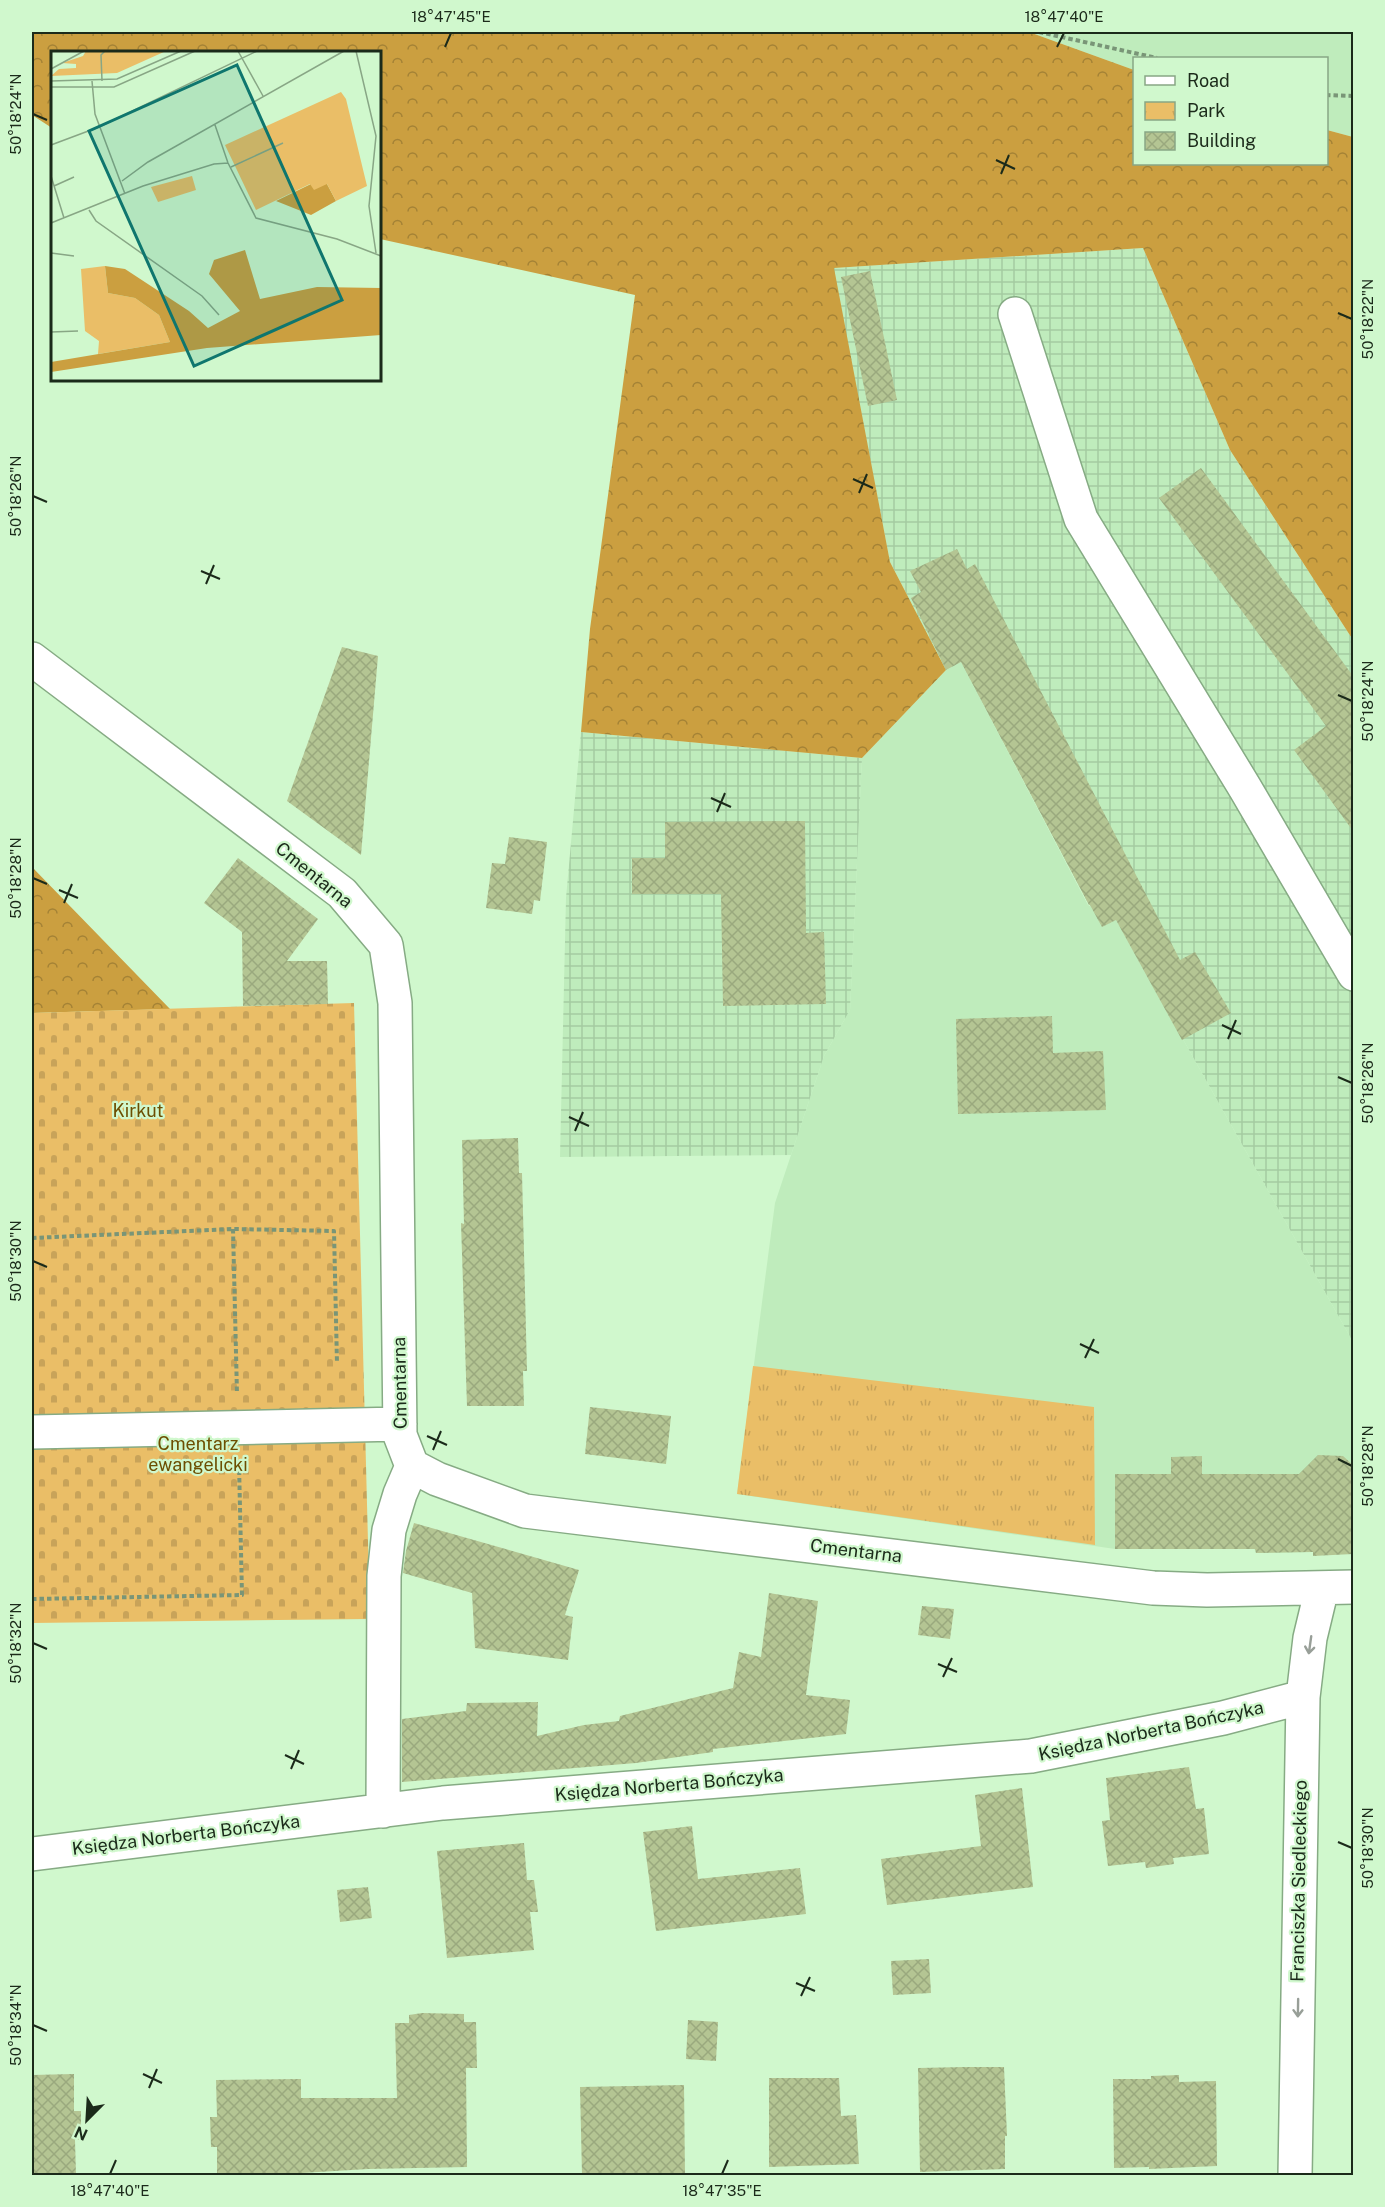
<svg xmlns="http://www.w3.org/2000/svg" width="1385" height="2207" font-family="'Public Sans',sans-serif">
<defs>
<pattern id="industrial-grid" width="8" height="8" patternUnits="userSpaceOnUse" patternTransform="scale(1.5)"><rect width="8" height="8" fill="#bfecbc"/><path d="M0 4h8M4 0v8" fill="none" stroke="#a4cba1"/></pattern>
<pattern id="forest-crowns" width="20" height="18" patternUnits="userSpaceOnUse" patternTransform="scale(1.5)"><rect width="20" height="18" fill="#cb9f40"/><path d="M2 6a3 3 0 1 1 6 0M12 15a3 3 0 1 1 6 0" fill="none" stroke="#a48235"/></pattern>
<pattern id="cemetery-stones" width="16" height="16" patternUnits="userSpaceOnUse" patternTransform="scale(1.5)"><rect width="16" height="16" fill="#eabe67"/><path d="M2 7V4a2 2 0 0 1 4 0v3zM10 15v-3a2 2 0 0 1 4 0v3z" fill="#c8a359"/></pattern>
<pattern id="park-tufts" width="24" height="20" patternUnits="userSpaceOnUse" patternTransform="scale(1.5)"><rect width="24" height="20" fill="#eabe67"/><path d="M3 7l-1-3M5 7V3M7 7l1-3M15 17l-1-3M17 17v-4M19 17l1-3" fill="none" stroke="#c8a359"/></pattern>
<pattern id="building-cross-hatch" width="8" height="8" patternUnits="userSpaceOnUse" patternTransform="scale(1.5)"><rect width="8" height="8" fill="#b4c593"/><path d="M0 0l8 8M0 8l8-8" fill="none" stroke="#9aa97e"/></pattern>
</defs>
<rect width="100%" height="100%" fill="#d0f8cd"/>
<!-- built -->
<path fill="#bfecbc" d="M 1029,32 L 1353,32 L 1353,137 L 1327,130 L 1326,58 L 1134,58 L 1134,70 Z
M 961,662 L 1088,905 L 1116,920 L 1353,1342 L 1353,1551 L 1256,1553 L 1254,1548 L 1115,1549 L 737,1494 L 775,1203 L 824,1056 L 850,1010 L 862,758 L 946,670 Z"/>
<!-- industrial -->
<path fill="url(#industrial-grid)" d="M 1143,248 L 1230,450 L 1353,640 L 1353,1342 L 1116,920 L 1102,927 L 1090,905 L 1089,905 L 961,662 L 946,670 L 890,562 L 833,268 Z
M 581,732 L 862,758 L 850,1010 L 824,1056 L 791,1155 L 560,1157 L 566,898 Z"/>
<!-- forest -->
<path fill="url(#forest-crowns)" d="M 32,32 L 1029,32 L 1134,70 L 1134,164 L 1326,164 L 1327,130 L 1353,137 L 1353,640 L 1230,450 L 1143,248 L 834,268 L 890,562 L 946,670 L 862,758 L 581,732 L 590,629 L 635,295 L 380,239 L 380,52 L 52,52 L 52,128 L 32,115 Z
M 32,867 L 170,1009 L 32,1013 Z"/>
<!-- cemetery -->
<path fill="url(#cemetery-stones)" d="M 354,1003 L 370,1619 L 32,1623 L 32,1013 Z"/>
<!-- park -->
<path fill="url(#park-tufts)" d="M 753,1366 L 1094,1407 L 1095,1545 L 737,1494 Z"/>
<!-- building -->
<path fill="url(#building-cross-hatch)" d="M 870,271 L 897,400 L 868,406 L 841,277 Z
M 1201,468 L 1353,676 L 1353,831 L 1294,750 L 1326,726 L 1159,498 Z
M 957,549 L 967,569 L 975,564 L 1180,960 L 1195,952 L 1231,1013 L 1182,1040 L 1116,920 L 1102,927 L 1090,905 L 1089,905 L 961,662 L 946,670 L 911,598 L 921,592 L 910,571 Z
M 342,647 L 378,656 L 361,855 L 287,801 Z
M 805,821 L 806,933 L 824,932 L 826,1004 L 723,1006 L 721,894 L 632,894 L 632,858 L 665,858 L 665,822 Z
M 509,837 L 547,842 L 540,901 L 534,900 L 532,914 L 486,908 L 492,863 L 505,864 Z
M 238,858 L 318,919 L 287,961 L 327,961 L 328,1004 L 243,1006 L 242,932 L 204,903 Z
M 1052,1016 L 1053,1053 L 1103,1051 L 1106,1110 L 958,1114 L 956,1019 Z
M 518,1138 L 519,1173 L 522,1173 L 527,1371 L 523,1371 L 524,1406 L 467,1406 L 461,1223 L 464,1224 L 462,1140 Z
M 590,1407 L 671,1416 L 666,1464 L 585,1454 Z
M 1318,1455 L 1343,1456 L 1353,1465 L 1353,1554 L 1313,1556 L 1313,1552 L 1256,1553 L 1255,1549 L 1115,1549 L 1115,1474 L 1171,1474 L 1171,1457 L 1202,1456 L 1202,1474 L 1299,1474 Z
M 414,1523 L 579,1570 L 565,1615 L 573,1617 L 568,1660 L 475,1648 L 472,1593 L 403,1573 L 406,1551 Z
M 769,1593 L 818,1601 L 806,1695 L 850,1700 L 846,1734 L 713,1749 L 713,1752 L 636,1763 L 402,1782 L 402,1719 L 466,1711 L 467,1703 L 538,1702 L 537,1736 L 584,1725 L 619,1721 L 620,1716 L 733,1688 L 739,1652 L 761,1657 Z
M 922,1606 L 954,1609 L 950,1639 L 918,1635 Z
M 1189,1767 L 1196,1809 L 1204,1808 L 1209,1854 L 1173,1858 L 1174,1864 L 1146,1868 L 1145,1862 L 1108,1866 L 1102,1821 L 1110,1820 L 1106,1778 Z
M 1022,1788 L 1033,1887 L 887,1905 L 881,1859 L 981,1846 L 975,1795 Z
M 692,1826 L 698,1879 L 800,1868 L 806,1914 L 656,1931 L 643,1832 Z
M 524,1843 L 527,1880 L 534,1880 L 538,1912 L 530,1912 L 534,1950 L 447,1958 L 437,1851 Z
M 368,1887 L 372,1918 L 340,1922 L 337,1890 Z
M 929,1959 L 931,1993 L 893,1995 L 891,1961 Z
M 422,2013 L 464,2014 L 464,2022 L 476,2022 L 477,2068 L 466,2068 L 467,2167 L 368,2169 L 302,2173 L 302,2175 L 217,2175 L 217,2147 L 211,2147 L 210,2117 L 217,2117 L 216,2080 L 301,2079 L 301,2098 L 397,2098 L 395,2023 L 409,2023 L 409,2015 Z
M 688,2020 L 718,2022 L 716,2061 L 686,2059 Z
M 965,2067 L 1004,2067 L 1007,2136 L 1005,2136 L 1005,2169 L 920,2172 L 918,2068 Z
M 74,2074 L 74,2111 L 81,2111 L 81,2140 L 75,2140 L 76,2175 L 32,2175 L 32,2075 Z
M 1179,2075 L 1179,2082 L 1216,2081 L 1217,2166 L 1149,2169 L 1149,2167 L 1114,2168 L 1113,2079 L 1151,2079 L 1151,2076 Z
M 769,2078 L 839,2078 L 841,2116 L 856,2115 L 859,2164 L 769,2167 Z
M 684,2085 L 685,2175 L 582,2175 L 580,2087 Z"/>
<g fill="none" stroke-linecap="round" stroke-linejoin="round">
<defs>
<path id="minor" d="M 1015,314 L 1081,519 L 1245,788 L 1354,974
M 32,659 L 342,893 L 386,945 L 395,1003 L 400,1435 L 412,1466 L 437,1479 L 525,1511 L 1153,1588 L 1207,1590 L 1354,1587
M 32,1432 L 400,1424
M 383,1811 L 384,1576 L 389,1530 L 400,1494 L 412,1466
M 32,1854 L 443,1803 L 1031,1756 L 1223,1718 L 1303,1697
M 1295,2176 L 1303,1697 L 1310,1638 L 1322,1588"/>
</defs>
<!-- minor casing -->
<use href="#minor" stroke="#86ab84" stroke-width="36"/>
<!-- path -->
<path stroke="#799577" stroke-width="4" stroke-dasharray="4.5 3" stroke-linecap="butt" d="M 1039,32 L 1157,58
M 1326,95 L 1354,96
M 233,1229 L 237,1394
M 32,1238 L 233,1229 L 334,1231 L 337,1363
M 32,1599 L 242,1595 L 239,1464"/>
<!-- minor -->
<use href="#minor" stroke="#fff" stroke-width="33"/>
</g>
<!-- one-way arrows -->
<defs><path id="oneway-shaft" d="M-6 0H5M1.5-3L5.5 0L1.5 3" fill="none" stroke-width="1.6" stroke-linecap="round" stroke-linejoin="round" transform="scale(1.5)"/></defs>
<g stroke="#989f98">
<use href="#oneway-shaft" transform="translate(1310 1645) rotate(98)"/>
<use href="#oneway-shaft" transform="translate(1298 2008) rotate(91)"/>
</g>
<!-- ticks -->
<path fill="none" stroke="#1b2a1a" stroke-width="2" d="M 445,47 L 451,33M 1057,47 L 1064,33M 33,114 L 47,120M 996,160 L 1015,169M 1001,174 L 1009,155M 1338,313 L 1352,319M 853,479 L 873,488M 859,493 L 867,474M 33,496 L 47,502M 201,571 L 220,579M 206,584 L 214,565M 1338,695 L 1352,701M 711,798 L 731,807M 717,812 L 725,793M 33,878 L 47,884M 59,890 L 78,898M 64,903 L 72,884M 1222,1025 L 1241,1034M 1228,1039 L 1236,1020M 1338,1077 L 1352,1083M 569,1117 L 589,1126M 575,1131 L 583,1112M 33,1261 L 47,1267M 1080,1344 L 1099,1353M 1085,1358 L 1094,1339M 427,1436 L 447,1445M 433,1450 L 441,1431M 1338,1459 L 1352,1466M 33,1643 L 47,1649M 938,1664 L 957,1672M 943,1677 L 952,1658M 285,1755 L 304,1764M 291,1769 L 299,1750M 1338,1842 L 1352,1848M 796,1983 L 815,1991M 801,1996 L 810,1977M 33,2025 L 47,2031M 143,2074 L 162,2083M 149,2088 L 157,2069M 110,2174 L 116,2160M 722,2174 L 728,2160"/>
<g text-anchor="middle" stroke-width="4.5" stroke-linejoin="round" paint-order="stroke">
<!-- street labels -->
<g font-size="18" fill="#1b2a1a" stroke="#d0f8cd">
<text transform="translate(314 875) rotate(39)" y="6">Cmentarna</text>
<text transform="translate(400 1383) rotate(-91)" y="6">Cmentarna</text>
<text transform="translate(856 1551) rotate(7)" y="6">Cmentarna</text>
<text transform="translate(1151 1731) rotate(-12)" y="6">Księdza Norberta Bończyka</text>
<text transform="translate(669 1785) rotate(-5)" y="6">Księdza Norberta Bończyka</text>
<text transform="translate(186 1835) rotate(-7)" y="6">Księdza Norberta Bończyka</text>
<text transform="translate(1299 1881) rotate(-89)" y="6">Franciszka Siedleckiego</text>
</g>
<!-- park labels -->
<g font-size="18" fill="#6c4e01" stroke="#d0f8cd">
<text x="138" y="1117">Kirkut</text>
<text x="198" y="1450">Cmentarz<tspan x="198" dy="21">ewangelicki</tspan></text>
</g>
</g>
<!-- overview -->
<g transform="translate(51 51)">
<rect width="330" height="330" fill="#d0f8cd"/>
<path d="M 35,0 L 115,0 L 66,22 L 0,25 L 8,18 L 25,17 L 25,13 L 11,12 L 32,5 ZM 54,215 L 57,242 L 84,247 L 108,264 L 119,291 L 47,303 L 48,290 L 34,280 L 30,218 Z" fill="#eabe67"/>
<path d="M 260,133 L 276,133 L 285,150 L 260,164 L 225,150 ZM 194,199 L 209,248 L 266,236 L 330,237 L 330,284 L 156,297 L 0,321 L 0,311 L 119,291 L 108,264 L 84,247 L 57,242 L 54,215 L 74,218 L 138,260 L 157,277 L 189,260 L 158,223 L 163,209 Z" fill="#cb9f40"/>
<path d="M 290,41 L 295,48 L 316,135 L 285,150 L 276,133 L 263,139 L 259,133 L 205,159 L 174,94 Z" fill="#eabe67"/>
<path d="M 141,125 L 145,139 L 107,151 L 100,136 Z" fill="#eabe67"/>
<path fill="none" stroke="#88a685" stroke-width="1.5" d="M 187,0 L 212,45M 305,0 L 325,85 L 318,155 L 325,202M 0,18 L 33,0M 0,30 L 66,28 L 130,0M 41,30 L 44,63 L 74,143M 51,30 L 50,4 L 54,0M 0,36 L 63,36 L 144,0M 164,74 L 177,112M 0,94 L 48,76 L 206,0M 180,116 L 232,92M 0,125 L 13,167M 71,130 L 97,111 L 293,0M 3,135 L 23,126M 38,159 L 45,170 L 151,245 L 168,264M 0,172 L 92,135 L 163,113 L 177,112 L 205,167 L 286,188 L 330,205M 0,202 L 23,205M 0,281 L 27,280"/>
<path fill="#0f766e" fill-opacity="0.15" stroke="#0f766e" stroke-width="3" d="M 186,14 L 291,249 L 143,315 L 38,80 Z"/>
<rect width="330" height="330" fill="none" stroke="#1b2a1a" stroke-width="3"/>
</g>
<!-- border -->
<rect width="1385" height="2207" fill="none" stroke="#d0f8cd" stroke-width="66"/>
<!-- legend -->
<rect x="1133" y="57" width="195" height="108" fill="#d0f8cd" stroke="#88a685" stroke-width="1.5"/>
<rect x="1145" y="76" width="30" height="9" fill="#ffffff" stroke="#88a685" stroke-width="1.5"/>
<text x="1187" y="87" font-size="18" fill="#1b2a1a">Road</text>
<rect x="1145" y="102" width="30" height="18" fill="url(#park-tufts)" stroke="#88a685" stroke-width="1.5"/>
<text x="1187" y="117" font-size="18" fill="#1b2a1a">Park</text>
<rect x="1145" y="132" width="30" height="18" fill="url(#building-cross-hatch)" stroke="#88a685" stroke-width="1.5"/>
<text x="1187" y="147" font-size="18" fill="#1b2a1a">Building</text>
<!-- north arrow -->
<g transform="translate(87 2120) rotate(204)" stroke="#d0f8cd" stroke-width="4.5" paint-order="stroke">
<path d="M0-4.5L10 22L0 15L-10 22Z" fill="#1b2a1a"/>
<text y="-9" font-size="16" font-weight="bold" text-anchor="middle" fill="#1b2a1a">N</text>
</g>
<rect x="33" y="33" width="1319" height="2141" fill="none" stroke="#1b2a1a" stroke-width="2"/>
<g font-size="15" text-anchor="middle" fill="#1b2a1a">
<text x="451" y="22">18°47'45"E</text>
<text x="1064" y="22">18°47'40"E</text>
<text transform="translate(16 114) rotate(-90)" y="5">50°18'24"N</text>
<text transform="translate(1368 319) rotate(-90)" y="5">50°18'22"N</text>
<text transform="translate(16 496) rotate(-90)" y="5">50°18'26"N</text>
<text transform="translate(1368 701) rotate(-90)" y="5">50°18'24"N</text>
<text transform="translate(16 878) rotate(-90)" y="5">50°18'28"N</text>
<text transform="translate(1368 1083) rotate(-90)" y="5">50°18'26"N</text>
<text transform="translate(16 1261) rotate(-90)" y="5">50°18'30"N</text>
<text transform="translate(1368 1466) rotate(-90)" y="5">50°18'28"N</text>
<text transform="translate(16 1643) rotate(-90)" y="5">50°18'32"N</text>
<text transform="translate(1368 1848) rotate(-90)" y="5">50°18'30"N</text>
<text transform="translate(16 2025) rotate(-90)" y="5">50°18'34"N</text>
<text x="110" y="2196">18°47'40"E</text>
<text x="722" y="2196">18°47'35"E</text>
</g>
</svg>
